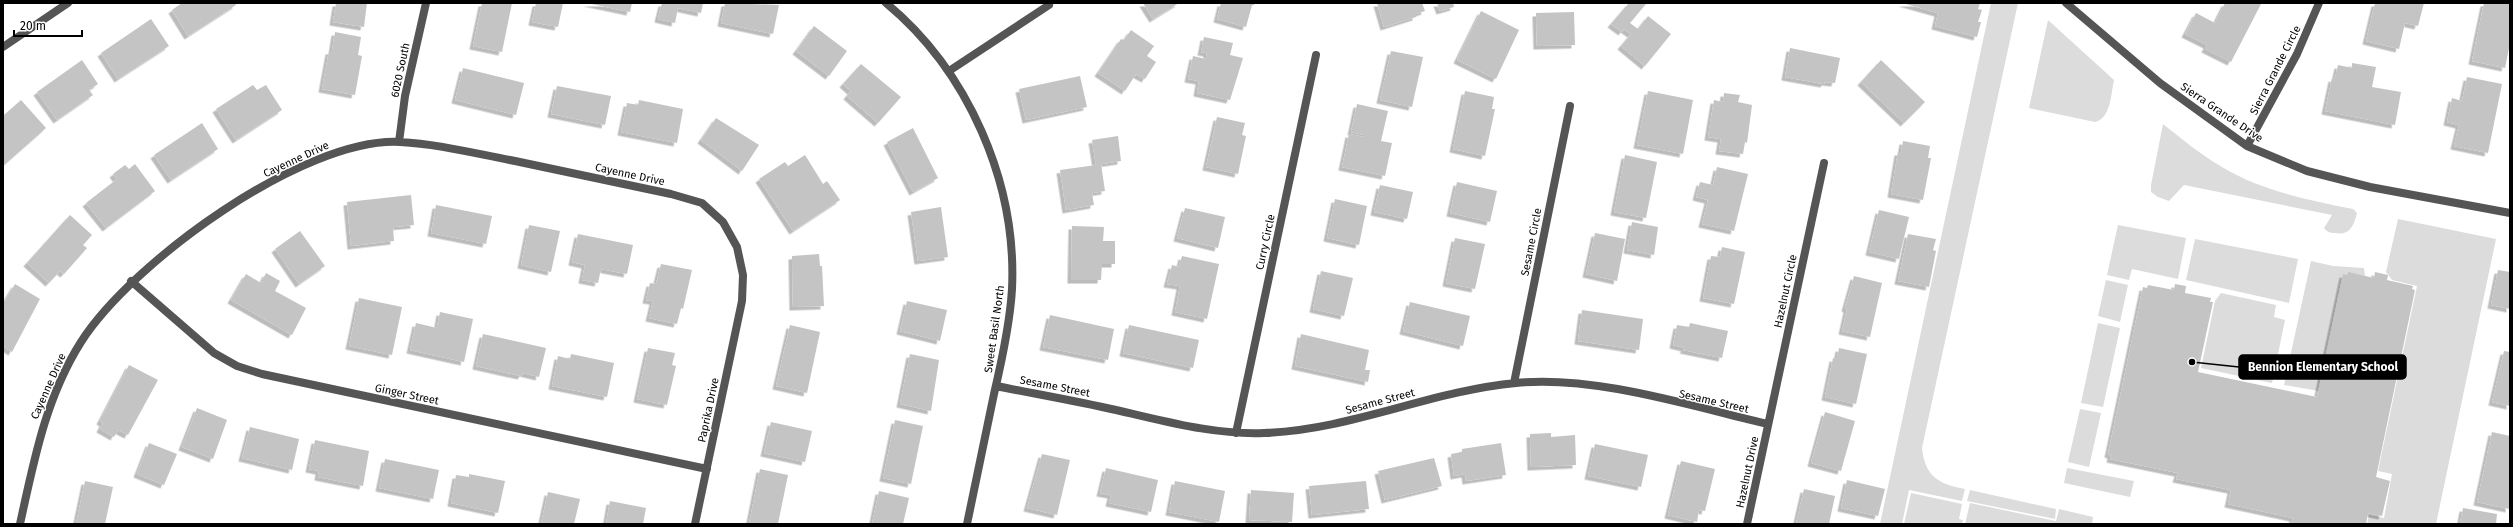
<svg xmlns="http://www.w3.org/2000/svg" width="2513" height="527" font-family="'Fira Sans',sans-serif">
<defs>
<filter id="shadow"><feDropShadow dx="-3.5" dy="3.5" stdDeviation="0" flood-color="#0004"/></filter>
</defs>
<rect width="100%" height="100%" fill="#fff"/>
<!-- green -->
<path fill="#dcdcdc" d="M 1991,3 L 2018,3 L 1922,448 C 1925,476 1938,484 1965,489 L 1962,501 L 1909,490 L 1902,524 L 1880,524 Z
M 2048,20 L 2114,80 C 2111,93 2111,119 2095,122 L 2029,108 Z
M 2163,124 C 2182,139 2201,155 2222,167 C 2262,191 2308,200 2353,209 L 2357,213 C 2354,225 2350,236 2335,233 C 2330,233 2327,232 2324,228 L 2332,215 L 2184,185 L 2169,201 L 2158,197 L 2151,192 L 2151,185 Z
M 2398,219 L 2496,239 L 2436,524 L 2367,524 L 2369,515 L 2384,518 L 2392,474 L 2378,471 L 2417,286 L 2392,280 L 2386,272 Z
M 2118,225 L 2186,238 L 2178,279 L 2132,269 L 2129,280 L 2107,275 Z
M 2195,239 L 2298,259 L 2289,303 L 2186,280 Z
M 2311,261 L 2333,266 L 2364,268 L 2365,276 L 2348,273 L 2319,391 L 2284,385 Z
M 2106,280 L 2128,285 L 2120,322 L 2098,316 Z
M 2221,293 L 2276,305 L 2274,317 L 2285,320 L 2272,383 L 2201,368 L 2215,301 Z
M 2098,323 L 2120,328 L 2103,407 L 2081,403 Z
M 2080,409 L 2101,413 L 2089,467 L 2068,462 Z
M 2067,468 L 2134,481 L 2130,497 L 2064,483 Z
M 1970,490 L 2056,509 L 2055,519 L 1967,501 Z
M 1911,493 L 1962,504 L 1959,519 L 1963,520 L 1962,524 L 1904,524 Z
M 1970,503 L 2056,521 L 2059,509 L 2093,517 L 2092,524 L 1965,524 Z"/>
<!-- building -->
<path fill="#c4c4c4" filter="url(#shadow)" d="M 182,3 L 235,3 L 236,5 L 188,36 L 172,10 Z
M 336,3 L 367,3 L 364,27 L 333,22 Z
M 482,3 L 512,3 L 502,52 L 473,46 Z
M 536,3 L 563,3 L 558,27 L 532,22 Z
M 587,3 L 632,3 L 630,12 Z
M 662,3 L 703,3 L 701,13 L 678,8 L 675,23 L 658,19 Z
M 725,3 L 779,5 L 773,34 L 721,23 Z
M 1143,3 L 1179,3 L 1153,19 Z
M 1221,3 L 1255,3 L 1254,5 L 1252,5 L 1246,27 L 1217,19 Z
M 1377,3 L 1422,3 L 1425,11 L 1416,14 L 1416,17 L 1384,27 Z
M 1437,3 L 1453,3 L 1454,7 L 1440,11 Z
M 1629,3 L 1646,4 L 1630,23 L 1638,29 L 1648,16 L 1671,34 L 1645,66 L 1621,46 L 1631,34 L 1624,29 L 1622,32 L 1611,24 Z
M 1902,3 L 1980,3 L 1978,9 L 1982,10 L 1978,22 L 1981,22 L 1977,37 L 1935,26 L 1938,13 Z
M 2225,3 L 2261,4 L 2231,62 L 2205,49 L 2207,45 L 2185,34 L 2196,13 L 2215,23 Z
M 2375,3 L 2424,3 L 2418,26 L 2405,23 L 2399,49 L 2366,41 Z
M 2484,3 L 2510,3 L 2510,43 L 2505,68 L 2472,61 Z
M 1481,11 L 1519,30 L 1496,79 L 1457,60 Z
M 1574,12 L 1575,45 L 1537,46 L 1536,13 Z
M 151,19 L 169,46 L 118,79 L 101,53 Z
M 814,26 L 847,51 L 829,76 L 796,51 Z
M 1131,30 L 1154,46 L 1147,56 L 1156,62 L 1145,79 L 1136,74 L 1125,91 L 1098,73 L 1121,39 L 1124,40 Z
M 335,32 L 361,37 L 358,55 L 362,56 L 355,95 L 322,89 L 329,51 L 332,51 Z
M 1204,37 L 1233,43 L 1230,55 L 1243,58 L 1230,100 L 1197,93 L 1199,81 L 1188,79 L 1193,56 L 1206,59 L 1207,53 L 1201,52 Z
M 1790,48 L 1840,58 L 1835,83 L 1825,82 L 1824,84 L 1785,77 Z
M 1391,51 L 1423,57 L 1412,107 L 1380,100 Z
M 82,60 L 98,84 L 89,90 L 93,95 L 57,120 L 37,92 Z
M 1881,60 L 1925,102 L 1904,123 L 1861,82 Z
M 2352,63 L 2376,67 L 2372,87 L 2401,92 L 2395,125 L 2325,111 L 2332,78 L 2335,79 L 2338,65 L 2352,68 Z
M 861,64 L 901,97 L 878,123 L 847,96 L 851,91 L 843,84 Z
M 463,68 L 524,83 L 516,115 L 455,100 Z
M 1080,76 L 1087,107 L 1026,120 L 1019,89 Z
M 2467,77 L 2502,84 L 2488,153 L 2454,146 L 2459,125 L 2447,122 L 2452,98 L 2462,101 Z
M 253,85 L 257,90 L 266,85 L 282,110 L 236,140 L 216,109 Z
M 557,86 L 611,96 L 605,125 L 551,114 Z
M 1465,91 L 1494,97 L 1492,109 L 1495,109 L 1485,156 L 1453,149 Z
M 1648,91 L 1693,100 L 1683,154 L 1637,145 Z
M 1724,93 L 1740,95 L 1738,102 L 1752,105 L 1747,143 L 1745,142 L 1743,154 L 1719,151 L 1721,139 L 1708,137 L 1714,100 L 1723,102 Z
M 21,100 L 46,128 L 3,166 L 3,116 Z
M 639,100 L 683,109 L 677,143 L 621,132 L 627,103 L 638,105 Z
M 1357,104 L 1388,111 L 1381,141 L 1392,143 L 1385,176 L 1342,167 L 1349,134 L 1364,137 L 1364,135 L 1351,132 Z
M 1217,117 L 1245,123 L 1242,135 L 1246,136 L 1238,174 L 1206,167 Z
M 716,118 L 759,145 L 742,171 L 701,140 Z
M 202,123 L 218,149 L 171,180 L 154,155 Z
M 913,128 L 938,178 L 913,192 L 887,142 Z
M 1118,136 L 1121,161 L 1101,164 L 1105,191 L 1092,193 L 1094,205 L 1066,210 L 1060,170 L 1096,165 L 1092,140 Z
M 1903,141 L 1930,146 L 1928,158 L 1931,158 L 1923,200 L 1891,194 L 1898,152 L 1901,152 Z
M 805,155 L 823,184 L 827,181 L 840,200 L 793,231 L 759,179 L 785,162 L 788,166 Z
M 1625,155 L 1657,162 L 1646,218 L 1614,212 Z
M 135,164 L 155,191 L 106,228 L 86,203 L 117,179 L 113,174 L 125,165 L 129,169 Z
M 1717,167 L 1748,174 L 1734,231 L 1702,224 L 1708,200 L 1696,197 L 1700,182 L 1713,185 Z
M 1457,182 L 1497,191 L 1490,222 L 1450,213 Z
M 1380,185 L 1413,192 L 1407,219 L 1374,212 Z
M 411,195 L 414,225 L 393,227 L 394,241 L 351,246 L 347,202 Z
M 1335,199 L 1367,206 L 1359,245 L 1327,238 Z
M 436,205 L 492,216 L 486,244 L 431,233 Z
M 941,207 L 948,257 L 918,261 L 911,212 Z
M 1185,208 L 1225,217 L 1218,248 L 1177,238 Z
M 1879,210 L 1909,217 L 1899,259 L 1869,252 Z
M 70,215 L 92,235 L 83,245 L 87,248 L 64,274 L 60,271 L 49,283 L 27,263 Z
M 1632,222 L 1658,227 L 1654,255 L 1627,250 Z
M 529,225 L 560,231 L 551,272 L 521,265 Z
M 1072,226 L 1104,227 L 1103,241 L 1115,241 L 1115,264 L 1102,264 L 1101,280 L 1071,280 Z
M 300,231 L 325,266 L 299,284 L 275,249 Z
M 1595,233 L 1625,239 L 1617,281 L 1586,274 Z
M 578,234 L 633,245 L 627,274 L 601,269 L 598,283 L 582,280 L 585,265 L 572,262 Z
M 1908,234 L 1936,239 L 1933,250 L 1936,251 L 1929,287 L 1898,281 Z
M 1455,238 L 1485,244 L 1475,289 L 1446,283 Z
M 1722,247 L 1745,252 L 1734,304 L 1703,298 L 1711,256 L 1720,257 Z
M 819,254 L 820,266 L 822,266 L 824,306 L 793,307 L 792,256 Z
M 1182,256 L 1219,264 L 1207,319 L 1175,312 L 1180,286 L 1167,284 L 1172,265 L 1179,267 Z
M 661,264 L 692,270 L 683,309 L 681,308 L 677,324 L 649,318 L 653,301 L 646,300 L 650,283 L 656,284 Z
M 2498,270 L 2510,272 L 2510,309 L 2491,305 Z
M 1321,271 L 1353,278 L 1344,316 L 1313,309 Z
M 2348,272 L 2374,278 L 2375,272 L 2388,275 L 2387,280 L 2413,286 L 2412,289 L 2415,290 L 2376,477 L 2390,481 L 2382,516 L 2368,513 L 2366,524 L 2291,524 L 2293,518 L 2228,504 L 2231,490 L 2176,479 L 2178,473 L 2110,459 L 2111,455 L 2108,454 L 2143,287 L 2147,288 L 2148,285 L 2174,290 L 2175,284 L 2186,286 L 2185,293 L 2211,298 L 2210,302 L 2213,302 L 2198,372 L 2317,397 L 2343,274 L 2347,275 Z
M 266,273 L 280,281 L 275,291 L 306,308 L 292,335 L 231,300 L 246,274 L 261,283 Z
M 1854,276 L 1882,283 L 1870,337 L 1842,331 L 1847,309 L 1845,308 Z
M 15,284 L 40,299 L 12,352 L 3,346 L 3,300 L 5,301 Z
M 359,298 L 402,307 L 392,355 L 349,346 Z
M 907,301 L 947,310 L 940,341 L 900,331 Z
M 1410,302 L 1470,316 L 1463,346 L 1403,331 Z
M 1582,310 L 1643,319 L 1639,350 L 1578,341 Z
M 440,312 L 473,319 L 464,362 L 410,350 L 416,323 L 437,328 Z
M 1050,315 L 1114,329 L 1108,360 L 1043,347 Z
M 1690,323 L 1728,331 L 1722,358 L 1683,350 L 1685,348 L 1673,345 L 1677,325 L 1689,327 Z
M 790,325 L 820,332 L 807,393 L 776,386 Z
M 1129,325 L 1199,340 L 1193,368 L 1123,353 Z
M 483,334 L 546,348 L 539,377 L 523,373 L 521,376 L 476,366 Z
M 1301,334 L 1369,350 L 1365,370 L 1370,370 L 1368,382 L 1295,366 Z
M 648,348 L 675,353 L 672,365 L 676,366 L 667,405 L 637,399 Z
M 1839,348 L 1867,354 L 1856,404 L 1825,397 L 1833,358 L 1837,359 Z
M 2504,351 L 2510,352 L 2510,406 L 2492,402 Z
M 571,354 L 614,363 L 607,397 L 552,386 L 558,356 L 570,359 Z
M 910,354 L 939,360 L 931,411 L 900,404 Z
M 129,365 L 158,380 L 128,435 L 118,430 L 114,437 L 100,429 L 103,423 L 100,421 Z
M 197,408 L 227,420 L 213,459 L 182,447 Z
M 1825,412 L 1855,421 L 1841,471 L 1811,463 Z
M 895,420 L 923,426 L 911,484 L 883,478 Z
M 771,422 L 812,431 L 805,462 L 764,453 Z
M 250,427 L 299,439 L 292,470 L 242,458 Z
M 2492,432 L 2510,436 L 2509,509 L 2477,502 Z
M 1551,433 L 1551,437 L 1575,435 L 1576,465 L 1531,467 L 1530,434 Z
M 315,440 L 369,451 L 363,486 L 318,477 L 319,471 L 309,469 Z
M 149,443 L 177,454 L 164,485 L 137,474 Z
M 1501,443 L 1506,475 L 1466,481 L 1465,474 L 1454,476 L 1451,454 L 1462,452 L 1462,449 Z
M 1595,444 L 1648,455 L 1641,487 L 1588,476 Z
M 1042,454 L 1070,460 L 1057,515 L 1027,508 Z
M 1434,458 L 1442,486 L 1385,500 L 1378,471 Z
M 385,459 L 439,470 L 433,499 L 379,488 Z
M 1681,461 L 1715,469 L 1705,511 L 1699,510 L 1697,522 L 1668,515 Z
M 1106,468 L 1158,480 L 1151,512 L 1109,503 L 1111,495 L 1100,493 Z
M 760,469 L 788,475 L 778,524 L 749,524 Z
M 469,474 L 505,481 L 498,513 L 451,503 L 456,475 L 469,477 Z
M 1847,480 L 1885,489 L 1878,516 L 1841,508 Z
M 85,481 L 113,487 L 105,524 L 76,524 Z
M 1175,481 L 1225,491 L 1219,522 L 1169,512 Z
M 1366,481 L 1369,509 L 1312,515 L 1309,486 Z
M 1804,489 L 1835,496 L 1829,524 L 1796,524 Z
M 1251,490 L 1294,493 L 1292,522 L 1249,520 Z
M 879,491 L 909,498 L 903,524 L 872,524 Z
M 548,492 L 580,499 L 574,524 L 541,524 Z
M 610,501 L 646,508 L 643,524 L 606,524 Z
M 2463,508 L 2497,514 L 2496,524 L 2460,524 Z"/>
<g fill="none" stroke-linecap="round" stroke-linejoin="round">
<!-- street -->
<path stroke="#555" stroke-width="8" d="M 886,3 C 968,71 1017,182 1012,289 C 1010,324 1002,360 994,394 C 985,437 976,481 967,524
M 2066,3 L 2160,83 L 2247,146 L 2307,171 L 2370,187 L 2510,213
M 3,47 L 68,3
M 949,71 L 1049,5
M 399,142 L 405,96 L 426,3
M 2247,146 L 2297,54 L 2319,3
M 131,281 L 214,353 L 237,366 L 262,374 L 707,469
M 1514,383 L 1570,106
M 996,386 C 1036,394 1076,401 1116,410 C 1165,421 1214,435 1264,433 C 1351,430 1430,391 1516,383 C 1594,375 1691,406 1768,424
M 1236,433 L 1316,55
M 20,524 C 34,460 46,397 81,342 C 132,262 304,137 400,142 C 439,144 477,154 515,161 C 567,172 619,183 671,194 L 702,203 L 723,222 L 737,247 L 743,275 L 742,301 L 695,524
M 1747,524 L 1824,163"/>
</g>
<g text-anchor="middle" stroke-width="3" stroke-linejoin="round" paint-order="stroke">
<!-- street labels -->
<g font-size="11" fill="#000" stroke="#fff">
<text transform="translate(400 70) rotate(-78)" y="4">6020 South</text>
<text transform="translate(2275 70) rotate(-63)" y="4">Sierra Grande Circle</text>
<text transform="translate(2222 112) rotate(34)" y="4">Sierra Grande Drive</text>
<text transform="translate(296 159) rotate(-25)" y="4">Cayenne Drive</text>
<text transform="translate(630 174) rotate(12)" y="4">Cayenne Drive</text>
<text transform="translate(1265 242) rotate(-78)" y="4">Curry Circle</text>
<text transform="translate(1531 242) rotate(-79)" y="4">Sesame Circle</text>
<text transform="translate(1785 291) rotate(-78)" y="4">Hazelnut Circle</text>
<text transform="translate(994 329) rotate(-82)" y="4">Sweet Basil North</text>
<text transform="translate(48 386) rotate(-66)" y="4">Cayenne Drive</text>
<text transform="translate(1055 386) rotate(11)" y="4">Sesame Street</text>
<text transform="translate(407 394) rotate(12)" y="4">Ginger Street</text>
<text transform="translate(1380 401) rotate(-15)" y="4">Sesame Street</text>
<text transform="translate(1714 401) rotate(13)" y="4">Sesame Street</text>
<text transform="translate(708 410) rotate(-78)" y="4">Paprika Drive</text>
<text transform="translate(1747 472) rotate(-78)" y="4">Hazelnut Drive</text>
</g>
</g>
<!-- callouts -->
<path fill="none" stroke="#000" stroke-width="1.5" d="M2192 362L2239 367"/>
<circle fill="#000" stroke="#fff" stroke-width="1.5" cx="2192" cy="362" r="4"/>
<rect fill="#000" stroke="#000" stroke-width="1.5" x="2239" y="355" width="167" height="24" rx="4"/>
<g font-size="12" text-anchor="middle" font-weight="bold" fill="#fff">
<text x="2323" y="371">Bennion Elementary School</text>
</g>
<!-- border -->
<rect width="2513" height="527" fill="none" stroke="#000000" stroke-width="8"/>
<!-- scale -->
<path d="M14 30v6h68v-6" fill="none" stroke="#000000" stroke-width="2"/>
<text x="20" y="30" font-size="12" fill="#000000" stroke="#ffffff" stroke-width="3" paint-order="stroke">20 m</text>
</svg>
